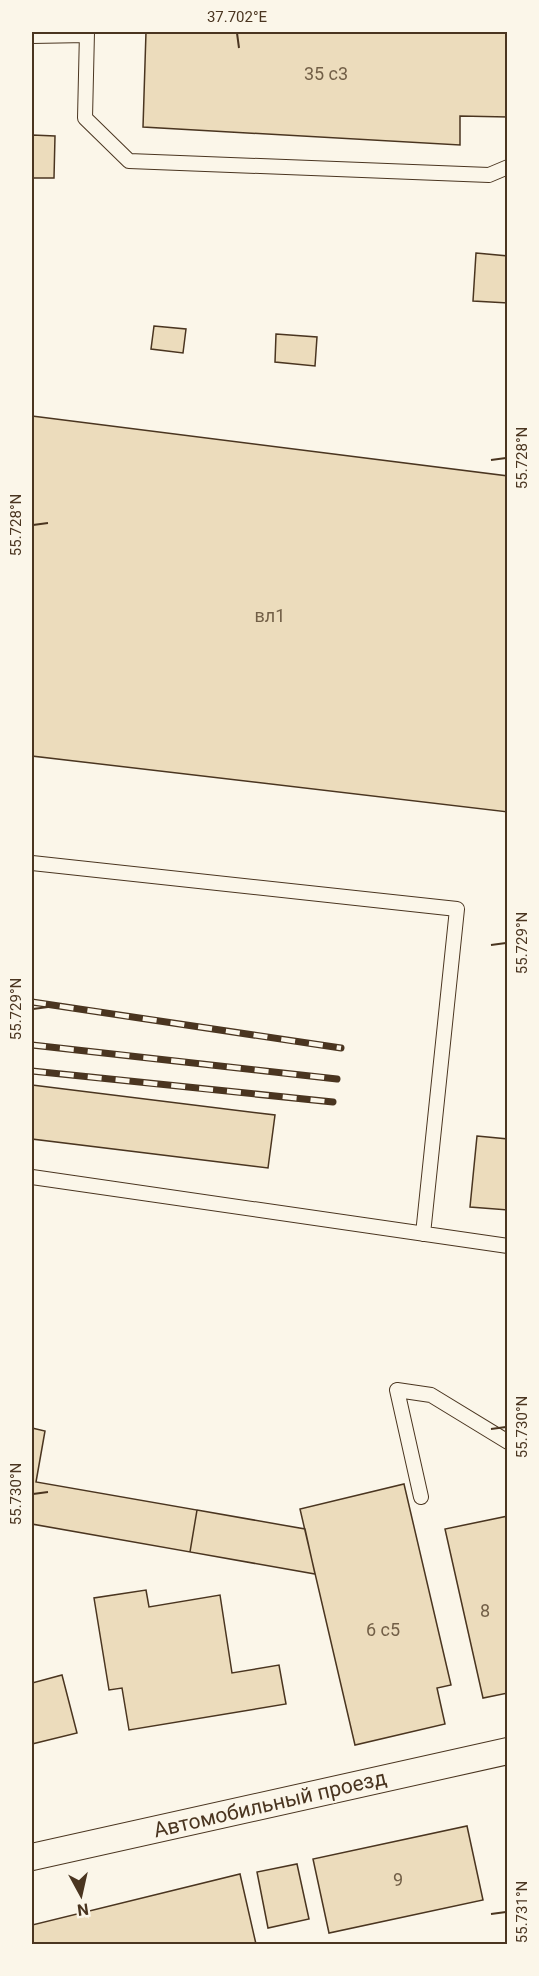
<svg xmlns="http://www.w3.org/2000/svg" width="539" height="1976" font-family="Roboto,sans-serif">
<rect width="100%" height="100%" fill="#fbf6e9"/>
<!-- building -->
<path fill="#ecdcbc" stroke="#4a3520" stroke-width="1.5" d="M 146,32 L 508,32 L 508,117 L 460,116 L 460,145 L 143,127 Z
M 32,135 L 55,136 L 54,178 L 32,178 Z
M 476,253 L 508,256 L 508,303 L 473,301 Z
M 154,326 L 186,329 L 183,353 L 151,349 Z
M 276,334 L 317,337 L 315,366 L 275,362 Z
M 32,416 L 508,476 L 508,812 L 32,756 Z
M 32,1085 L 275,1115 L 268,1168 L 32,1139 Z
M 477,1136 L 508,1139 L 508,1210 L 470,1207 Z
M 32,1428 L 45,1431 L 36,1482 L 197,1510 L 190,1552 L 32,1524 Z
M 404,1484 L 451,1685 L 437,1688 L 445,1724 L 355,1745 L 300,1509 Z
M 197,1510 L 305,1529 L 315,1574 L 190,1552 Z
M 508,1516 L 508,1693 L 483,1698 L 445,1529 Z
M 146,1590 L 149,1607 L 220,1595 L 232,1673 L 279,1665 L 286,1704 L 129,1730 L 122,1688 L 109,1690 L 94,1598 Z
M 62,1675 L 77,1733 L 32,1744 L 32,1683 Z
M 467,1826 L 483,1900 L 329,1933 L 313,1859 Z
M 297,1864 L 309,1919 L 268,1928 L 257,1872 Z
M 240,1874 L 256,1944 L 32,1944 L 32,1925 Z"/>
<g fill="none" stroke-linecap="round" stroke-linejoin="round">
<defs>
<path id="lane" d="M 87,32 L 85,118 L 129,161 L 489,175 L 508,167
M 32,36 L 87,35
M 32,863 L 457,909 L 423,1234
M 32,1177 L 508,1246
M 421,1497 L 397,1390 L 431,1395 L 508,1442"/>
<path id="street" d="M 32,1857 L 508,1751"/>
</defs>
<!-- lane casing -->
<use href="#lane" stroke="#4a3520" stroke-width="16"/>
<!-- street casing -->
<use href="#street" stroke="#4a3520" stroke-width="28"/>
<!-- lane -->
<use href="#lane" stroke="#fbf6e9" stroke-width="14"/>
<!-- street -->
<use href="#street" stroke="#fbf6e9" stroke-width="26"/>
<defs>
<path id="rail" d="M 32,1002 L 341,1048
M 32,1045 L 337,1079
M 32,1071 L 333,1102"/>
</defs>
<!-- rail casing -->
<use href="#rail" stroke="#4a3520" stroke-width="7"/>
<!-- rail -->
<use href="#rail" stroke="#fbf6e9" stroke-width="4.5" stroke-dasharray="14" stroke-linecap="butt"/>
</g>
<!-- ticks -->
<path fill="none" stroke="#4a3520" stroke-width="2" d="M 237,33 L 239,48M 491,460 L 506,458M 33,525 L 48,523M 491,945 L 506,943M 33,1009 L 48,1007M 491,1429 L 506,1427M 33,1494 L 48,1492M 491,1914 L 506,1912"/>
<g text-anchor="middle" stroke-width="4.5" stroke-linejoin="round" paint-order="stroke">
<!-- number labels -->
<g font-size="18" fill="#725f47">
<text x="326" y="80">35 с3</text>
<text x="270" y="622">вл1</text>
<text x="485" y="1617">8</text>
<text x="383" y="1636">6 с5</text>
<text x="398" y="1886">9</text>
</g>
<!-- street labels -->
<g font-size="21" fill="#4a3520" stroke="#fbf6e9">
<text transform="translate(270 1804) rotate(-13)" y="7">Автомобильный проезд</text>
</g>
</g>
<!-- border -->
<rect width="539" height="1976" fill="none" stroke="#fbf6e9" stroke-width="66"/>
<!-- north arrow -->
<g transform="translate(81 1895) rotate(172)" stroke="#fbf6e9" stroke-width="4.5" paint-order="stroke">
<path d="M0-4.5L10 22L0 15L-10 22Z" fill="#4a3520"/>
<text y="-9" font-size="16" font-weight="bold" text-anchor="middle" fill="#4a3520">N</text>
</g>
<rect x="33" y="33" width="473" height="1910" fill="none" stroke="#4a3520" stroke-width="2"/>
<g font-size="15" text-anchor="middle" fill="#4a3520">
<text x="237" y="22">37.702°E</text>
<text transform="translate(522 458) rotate(-90)" y="5">55.728°N</text>
<text transform="translate(16 525) rotate(-90)" y="5">55.728°N</text>
<text transform="translate(522 943) rotate(-90)" y="5">55.729°N</text>
<text transform="translate(16 1009) rotate(-90)" y="5">55.729°N</text>
<text transform="translate(522 1427) rotate(-90)" y="5">55.730°N</text>
<text transform="translate(16 1494) rotate(-90)" y="5">55.730°N</text>
<text transform="translate(522 1912) rotate(-90)" y="5">55.731°N</text>
</g>
</svg>
